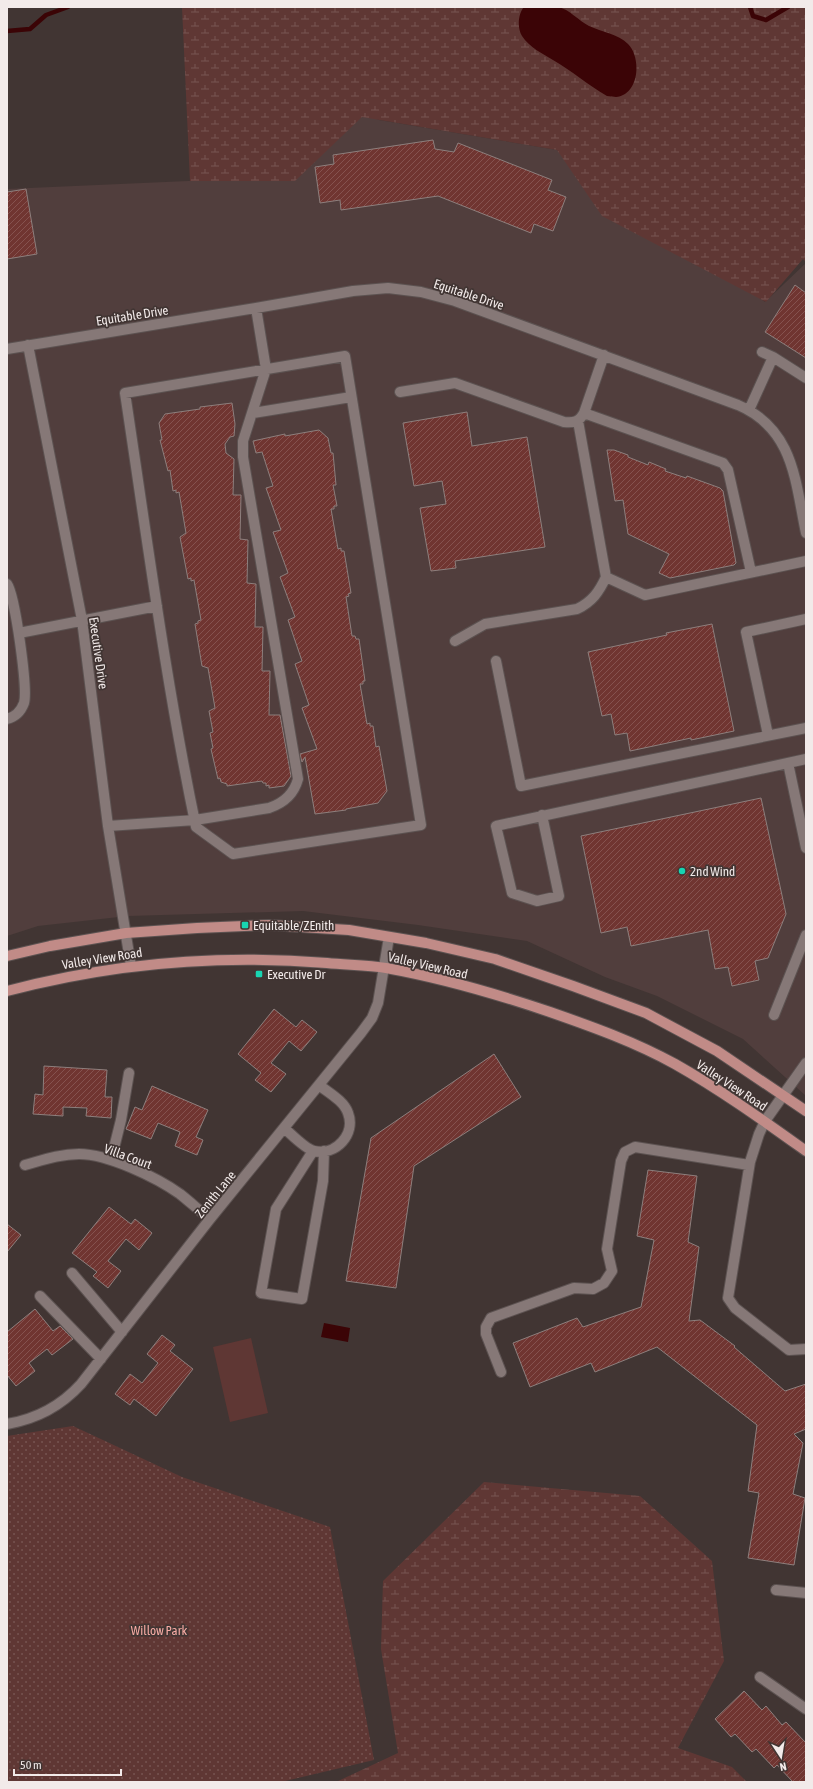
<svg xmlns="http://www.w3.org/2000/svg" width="813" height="1789" font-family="'Asap Condensed',sans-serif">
<defs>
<pattern id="wetland-marsh" width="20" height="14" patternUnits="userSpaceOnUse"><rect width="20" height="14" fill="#5f3734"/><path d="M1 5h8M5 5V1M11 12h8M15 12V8" fill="none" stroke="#765451"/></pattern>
<pattern id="park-dots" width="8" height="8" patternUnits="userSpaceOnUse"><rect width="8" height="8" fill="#5f3734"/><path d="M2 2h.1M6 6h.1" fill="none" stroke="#765451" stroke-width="1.8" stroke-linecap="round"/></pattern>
<pattern id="building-hatch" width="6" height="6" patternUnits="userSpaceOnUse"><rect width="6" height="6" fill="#703531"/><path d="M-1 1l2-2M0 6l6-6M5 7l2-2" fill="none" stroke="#85524f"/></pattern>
</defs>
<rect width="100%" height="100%" fill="#413533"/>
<!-- built -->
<path fill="#513e3d" d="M 344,106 L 379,120 L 557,150 L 765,302 L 806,263 L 806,1096 L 743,1039 L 657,996 L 605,977 L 527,941 L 418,925 L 303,911 L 128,916 L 38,926 L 7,936 L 7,189 L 300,176 Z"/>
<!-- grass -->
<path fill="#5f3734" d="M 251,1338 L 268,1413 L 230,1422 L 213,1347 Z"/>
<!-- wetland -->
<path fill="url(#wetland-marsh)" d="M 182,7 L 806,7 L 806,262 L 803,259 L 766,302 L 602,216 L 557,150 L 362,117 L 295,181 L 190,181 Z
M 484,1482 L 640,1496 L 712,1561 L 724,1661 L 678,1748 L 732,1767 L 747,1782 L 336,1782 L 398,1753 L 381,1649 L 383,1581 Z"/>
<!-- park -->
<path fill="url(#park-dots)" d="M 73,1426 L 182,1477 L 330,1527 L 374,1760 L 281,1782 L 7,1782 L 7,1436 Z"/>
<!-- water -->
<path fill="#3b0406" d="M 524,7 C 534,7 548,5 558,7 C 569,9 579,21 589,26 C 602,32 618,34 628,44 C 642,58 639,95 616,97 C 613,97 610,96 607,96 C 588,85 572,71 553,60 C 542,53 530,48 522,36 C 517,28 518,14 524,7 Z
M 324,1323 L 350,1328 L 348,1342 L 321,1337 Z"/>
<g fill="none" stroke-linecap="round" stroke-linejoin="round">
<!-- stream -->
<path stroke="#3b0406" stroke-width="4.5" d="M 750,7 L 753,16 L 766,20 L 788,7
M 7,31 L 30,29 L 46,15 L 68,7"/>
</g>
<!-- building -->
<path fill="url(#building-hatch)" stroke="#8d7f7d" d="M 433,140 L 435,149 L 454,152 L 458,143 L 552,180 L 548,190 L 566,197 L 553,231 L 534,224 L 531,233 L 438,196 L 341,210 L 340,200 L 320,203 L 315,167 L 334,164 L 333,155 Z
M 26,189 L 37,254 L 7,259 L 7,192 Z
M 795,285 L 806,293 L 806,358 L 765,332 Z
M 232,403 L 235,424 L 234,436 L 230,437 L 225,444 L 226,453 L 234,459 L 233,495 L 241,495 L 240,539 L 248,540 L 247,583 L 256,584 L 255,627 L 263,627 L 262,671 L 270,671 L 269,715 L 280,715 L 291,776 L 284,786 L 269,788 L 269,785 L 266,786 L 266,783 L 263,783 L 262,781 L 227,786 L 227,784 L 221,782 L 220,778 L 218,779 L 211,749 L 213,748 L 210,733 L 213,732 L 209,711 L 215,708 L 208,668 L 202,666 L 195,624 L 198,623 L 198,621 L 201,620 L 194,580 L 191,581 L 191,578 L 188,579 L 180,537 L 186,533 L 179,492 L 176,493 L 176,490 L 173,491 L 170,470 L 168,471 L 160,440 L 162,440 L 159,423 L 165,414 L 200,409 L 200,407 Z
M 467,412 L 472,446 L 527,437 L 545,547 L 455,561 L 456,568 L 431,571 L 420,508 L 446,504 L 442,481 L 414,486 L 403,423 Z
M 319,430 L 328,438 L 331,453 L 333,453 L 336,485 L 333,485 L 337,506 L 334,506 L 334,509 L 331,509 L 338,549 L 341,548 L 341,551 L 344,551 L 351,593 L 348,594 L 349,596 L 346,597 L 352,636 L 355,636 L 356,639 L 359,639 L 365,681 L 363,681 L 363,684 L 360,684 L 367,724 L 370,723 L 370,726 L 373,726 L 376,747 L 379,746 L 387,791 L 378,803 L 346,809 L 346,810 L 315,814 L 305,757 L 302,762 L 300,754 L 317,749 L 302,708 L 309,705 L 295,664 L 302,661 L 288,620 L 295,617 L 280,577 L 288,573 L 273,532 L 281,530 L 266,488 L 273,486 L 262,452 L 256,453 L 253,441 L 285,434 L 285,436 Z
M 607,450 L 614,450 L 628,455 L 628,457 L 648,465 L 649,462 L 666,469 L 665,471 L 686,478 L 687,476 L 720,488 L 723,491 L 736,563 L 734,565 L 670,578 L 659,573 L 669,554 L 628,534 L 623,500 L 615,501 Z
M 712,624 L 734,731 L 691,740 L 691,738 L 630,751 L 627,733 L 615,735 L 611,714 L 602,716 L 588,652 L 667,635 L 666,633 Z
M 761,798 L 786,914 L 768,958 L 755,961 L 759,980 L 732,986 L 728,967 L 715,969 L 708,930 L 631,946 L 627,927 L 601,933 L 581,836 Z
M 274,1009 L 296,1027 L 302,1020 L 317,1032 L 301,1051 L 289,1041 L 271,1063 L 286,1074 L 271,1092 L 255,1080 L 261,1073 L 238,1054 Z
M 494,1054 L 521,1097 L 414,1166 L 396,1288 L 346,1281 L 371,1138 Z
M 44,1066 L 107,1070 L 105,1097 L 112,1097 L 111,1118 L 86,1116 L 87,1108 L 63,1107 L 63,1116 L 33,1114 L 35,1094 L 43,1095 Z
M 152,1086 L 208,1110 L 196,1137 L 203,1140 L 197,1155 L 175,1146 L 180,1132 L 158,1123 L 151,1139 L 126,1129 L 135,1107 L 142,1110 Z
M 648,1170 L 697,1176 L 688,1242 L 699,1247 L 689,1321 L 700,1320 L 735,1346 L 734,1347 L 785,1391 L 806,1384 L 806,1429 L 794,1434 L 803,1443 L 793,1494 L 805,1498 L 794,1565 L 748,1558 L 759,1493 L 748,1491 L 757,1425 L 657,1347 L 595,1372 L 591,1363 L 530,1387 L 513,1343 L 577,1318 L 583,1327 L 641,1307 L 654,1240 L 637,1236 Z
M 109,1207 L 131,1224 L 135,1219 L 152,1233 L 139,1250 L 126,1239 L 108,1261 L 121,1271 L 108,1288 L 93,1276 L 97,1272 L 72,1253 Z
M 7,1224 L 21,1235 L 7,1252 Z
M 35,1309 L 53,1331 L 60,1326 L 73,1339 L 52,1355 L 47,1349 L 29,1363 L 35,1371 L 16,1386 L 7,1375 L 7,1332 Z
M 162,1335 L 175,1345 L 170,1351 L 193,1369 L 156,1416 L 134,1399 L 130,1405 L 115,1394 L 130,1374 L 142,1383 L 158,1363 L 147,1354 Z
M 744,1691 L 762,1710 L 766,1706 L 782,1725 L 786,1722 L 806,1743 L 806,1782 L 793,1782 L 777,1765 L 774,1768 L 756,1749 L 752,1752 L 735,1734 L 731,1737 L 715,1719 Z"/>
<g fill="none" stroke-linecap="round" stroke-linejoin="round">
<defs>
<path id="minor" d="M 28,345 L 82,620 L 108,826 L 131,966
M 7,349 L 256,308 L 353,291 L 388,288 L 421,292 L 455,301 L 738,405 C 794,429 795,481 806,533
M 345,356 L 421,825 L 233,854 L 196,827 C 166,684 147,538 125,393 Z
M 773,357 L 806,378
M 400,392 L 455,383 L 564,422 C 574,423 579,422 584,413 L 604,355
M 749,410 L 773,357 L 762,352
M 253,413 L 351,397
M 584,413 L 723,463 L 728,470 L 751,572
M 578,421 L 606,577
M 7,584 C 15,595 28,689 24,703 C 21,711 15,717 7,719
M 19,633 L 157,606
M 455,641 L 485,624 L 577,609 C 592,602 599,592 606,577 L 645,595 L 806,561
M 496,661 L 521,786 L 806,728
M 768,735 L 746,632 L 806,619
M 788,763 L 806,848
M 542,815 L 559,896 L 537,901 L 512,893 L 496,826 L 806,759
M 108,826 L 195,820 L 269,808 C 284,803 294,794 298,779 L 243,457 L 243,441 L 266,369 L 256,308
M 774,1015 L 806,935
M 806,1063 L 765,1121 L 759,1134 L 750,1162 L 728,1298 L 735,1308 L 789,1350 L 806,1349
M 284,1128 C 291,1134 305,1149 314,1151 C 336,1156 356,1134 348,1113 C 344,1101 329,1093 319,1085
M 313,1151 L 276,1209 L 261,1293 L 302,1299 L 323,1181 L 324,1151
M 111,1160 L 121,1120 L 129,1073
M 25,1165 C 43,1160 60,1154 79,1154 C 108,1154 156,1177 180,1194 C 190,1202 200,1211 210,1219
M 72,1273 L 122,1332
M 40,1296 L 101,1359
M 501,1372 L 486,1334 L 486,1327 L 491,1318 L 574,1288 L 593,1289 L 604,1283 L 612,1271 L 607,1249 L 621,1161 L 625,1152 L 635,1147 L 749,1165
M 7,1424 C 37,1419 61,1406 81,1384 L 210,1219 L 361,1033 L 372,1018 L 378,1003 L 389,937
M 776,1590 L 806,1593
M 760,1677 L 806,1709"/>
<path id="major" d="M 7,956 L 50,946 L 126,933 L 197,928 L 269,925 L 349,930 L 426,943 L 495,959 L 573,986 L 646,1013 L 717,1051 L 806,1111
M 7,991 C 113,963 218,954 327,963 C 346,965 367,965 386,968 C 442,978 497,994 550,1012 C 593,1027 635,1042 675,1064 C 721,1090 764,1121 806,1151"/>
</defs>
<!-- minor casing -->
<use href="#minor" stroke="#5c5251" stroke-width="12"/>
<!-- major casing -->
<use href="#major" stroke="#5c5251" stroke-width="12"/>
<!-- minor -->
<use href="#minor" stroke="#867877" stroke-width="10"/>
<!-- major -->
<use href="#major" stroke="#c18b87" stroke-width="10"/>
</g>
<!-- markers -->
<g fill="#18d5b2" stroke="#413533" stroke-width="1.5">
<circle cx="682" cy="871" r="4"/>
<rect x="241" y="921" width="8" height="8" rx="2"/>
<rect x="255" y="970" width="8" height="8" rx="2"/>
</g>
<g text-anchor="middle" stroke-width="3.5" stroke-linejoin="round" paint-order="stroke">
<!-- street labels -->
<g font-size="13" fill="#f2eae9" stroke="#413533">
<text transform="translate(469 294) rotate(18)" y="5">Equitable Drive</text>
<text transform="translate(132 315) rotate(-9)" y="5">Equitable Drive</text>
<text transform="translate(99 653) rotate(82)" y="5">Executive Drive</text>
<text transform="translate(102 958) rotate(-9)" y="5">Valley View Road</text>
<text transform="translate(428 965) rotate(13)" y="5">Valley View Road</text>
<text transform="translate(732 1085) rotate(33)" y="5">Valley View Road</text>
<text transform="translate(128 1156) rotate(20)" y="5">Villa Court</text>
<text transform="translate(215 1194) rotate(-51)" y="5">Zenith Lane</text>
</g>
<!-- poi labels -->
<g font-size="13" fill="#f2eae9" stroke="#413533" text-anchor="start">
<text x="690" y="876">2nd Wind</text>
<text x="253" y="930">Equitable/ZEnith</text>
<text x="267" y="979">Executive Dr</text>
</g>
<!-- park labels -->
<g font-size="13" fill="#f7aba4" stroke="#413533">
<text x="159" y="1635">Willow Park</text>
</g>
</g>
<!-- border -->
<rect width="813" height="1789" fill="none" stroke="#f2eae9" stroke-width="16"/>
<!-- north arrow -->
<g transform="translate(781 1757) rotate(168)" stroke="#413533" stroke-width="3" paint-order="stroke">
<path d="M0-3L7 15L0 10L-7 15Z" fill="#f2eae9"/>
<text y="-6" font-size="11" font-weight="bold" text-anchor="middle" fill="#f2eae9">N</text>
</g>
<!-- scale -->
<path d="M14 1769v6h107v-6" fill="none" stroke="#f2eae9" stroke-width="2"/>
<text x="20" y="1769" font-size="12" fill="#f2eae9" stroke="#413533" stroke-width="3" paint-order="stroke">50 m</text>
</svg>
